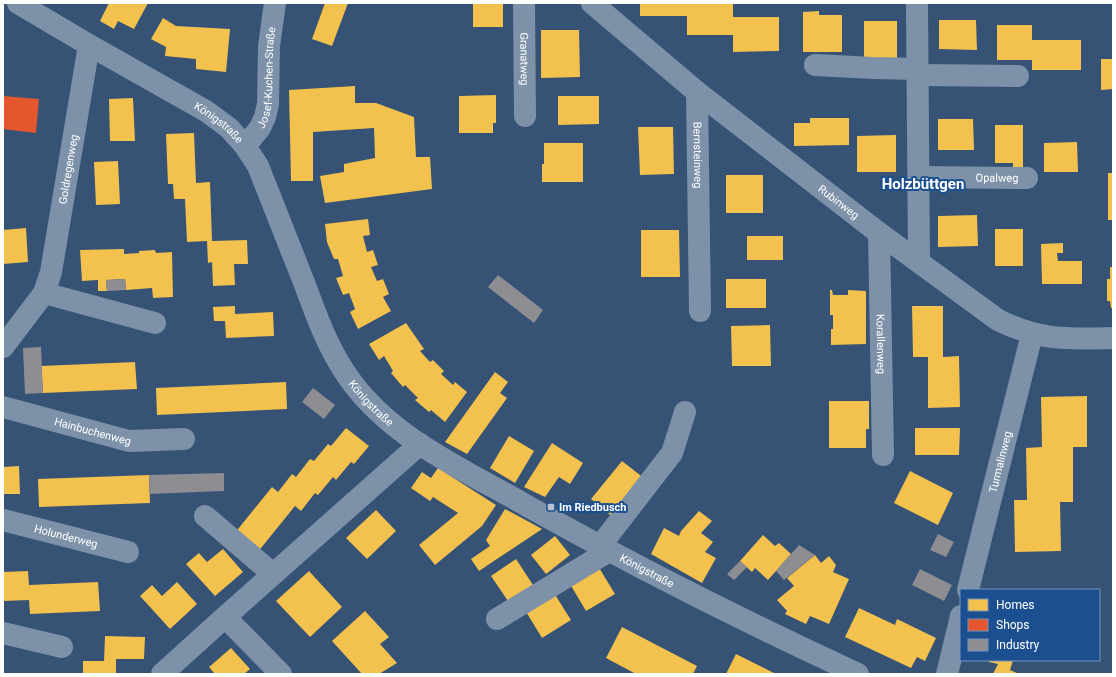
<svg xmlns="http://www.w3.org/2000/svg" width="1116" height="677" font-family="Roboto,sans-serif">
<rect width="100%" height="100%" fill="#365274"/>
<!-- homes -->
<path fill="#f2c14e" d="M 109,3 L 148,3 L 134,29 L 118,21 L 114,29 L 100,21 Z
M 325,3 L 348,3 L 332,46 L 312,39 Z
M 473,3 L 503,3 L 503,27 L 473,27 Z
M 640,3 L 733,3 L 733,17 L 779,17 L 779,51 L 733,52 L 733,35 L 687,35 L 687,16 L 640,16 Z
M 819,11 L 819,15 L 842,15 L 842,52 L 803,52 L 803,12 Z
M 163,18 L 176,26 L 230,29 L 226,72 L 196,69 L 196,59 L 165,56 L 166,47 L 151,39 Z
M 939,20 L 976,20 L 977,50 L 939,49 Z
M 864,21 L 897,21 L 897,62 L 864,62 Z
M 997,25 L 1032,25 L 1032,40 L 1081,40 L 1081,70 L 1032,70 L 1032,60 L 997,60 Z
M 541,30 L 579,30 L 580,77 L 541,78 Z
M 1101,59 L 1113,59 L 1113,89 L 1101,90 Z
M 355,86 L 355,103 L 376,103 L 414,117 L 416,157 L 430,157 L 432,189 L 325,203 L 320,176 L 344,172 L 344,164 L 375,158 L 374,128 L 313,132 L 313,181 L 291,181 L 289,90 Z
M 496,95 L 496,123 L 493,123 L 493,133 L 459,133 L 459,96 Z
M 558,96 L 599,96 L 599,124 L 558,125 Z
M 133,98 L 135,141 L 110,141 L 109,99 Z
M 810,118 L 849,118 L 849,145 L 794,146 L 794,123 L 810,123 Z
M 938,119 L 973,119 L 974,150 L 938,150 Z
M 995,125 L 1023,125 L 1023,171 L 1013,170 L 1013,163 L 995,163 Z
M 638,127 L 673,127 L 674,174 L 640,175 Z
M 194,133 L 196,183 L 210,182 L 212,241 L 247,240 L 248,264 L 234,264 L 235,285 L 213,286 L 212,262 L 208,263 L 207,241 L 187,242 L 185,199 L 174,199 L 173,184 L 168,184 L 166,134 Z
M 896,135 L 896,172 L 857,172 L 857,136 Z
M 1077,142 L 1078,172 L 1044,172 L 1044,143 Z
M 544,143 L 583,143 L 583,182 L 542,182 L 542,164 L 544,164 Z
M 118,161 L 120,204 L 96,205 L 94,162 Z
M 1108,173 L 1113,173 L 1113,220 L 1108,220 Z
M 726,175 L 763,175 L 763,213 L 726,213 Z
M 977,215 L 978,246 L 938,247 L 938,216 Z
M 368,219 L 370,235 L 363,236 L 367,252 L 373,250 L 378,265 L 371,267 L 377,281 L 383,279 L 389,294 L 383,297 L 391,311 L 358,329 L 350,312 L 355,309 L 349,293 L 343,295 L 336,278 L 343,276 L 338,259 L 334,259 L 327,242 L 325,224 Z
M 26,228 L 28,262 L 3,264 L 3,230 Z
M 995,229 L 1023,229 L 1023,266 L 995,266 Z
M 641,230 L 679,230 L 680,277 L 641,277 Z
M 747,236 L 783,236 L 783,260 L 747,260 Z
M 1063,243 L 1063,253 L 1057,253 L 1058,261 L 1082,261 L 1082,284 L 1042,284 L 1041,244 Z
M 124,249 L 124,254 L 139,253 L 139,251 L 155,250 L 156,253 L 172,252 L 173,297 L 153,298 L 152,288 L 126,290 L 125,279 L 106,280 L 107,291 L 98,291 L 98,280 L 82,281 L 80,250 Z
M 1110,267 L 1113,267 L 1113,308 L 1111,308 L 1110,301 L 1107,301 L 1107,279 L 1110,279 Z
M 726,279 L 766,279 L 766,308 L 726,308 Z
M 830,290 L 832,290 L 833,295 L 848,295 L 848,290 L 866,291 L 866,344 L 831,345 L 831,329 L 833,329 L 833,315 L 830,315 Z
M 235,306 L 235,314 L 273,312 L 274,336 L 226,338 L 225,321 L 214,321 L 213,307 Z
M 912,306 L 943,306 L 943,357 L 959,356 L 960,407 L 928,408 L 928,357 L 913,357 Z
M 406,323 L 424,349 L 420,351 L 430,362 L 433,360 L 444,371 L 441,374 L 453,385 L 455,382 L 467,392 L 445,422 L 431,410 L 429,412 L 415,400 L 418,398 L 405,385 L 403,387 L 391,373 L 393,371 L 384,356 L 379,360 L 369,344 Z
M 770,325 L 771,366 L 732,366 L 731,326 Z
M 135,362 L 137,389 L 43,393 L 41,366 Z
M 495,372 L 508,382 L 500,393 L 507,398 L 467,454 L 445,442 Z
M 286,382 L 287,409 L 157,415 L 156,388 Z
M 1087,396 L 1087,447 L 1073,447 L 1073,502 L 1060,502 L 1061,551 L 1015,552 L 1014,500 L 1027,500 L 1026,448 L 1042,447 L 1041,397 Z
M 829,401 L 869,401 L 869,429 L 866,429 L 866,448 L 829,448 Z
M 346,428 L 369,446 L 354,464 L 351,462 L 336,480 L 333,477 L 318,495 L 315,493 L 301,511 L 295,506 L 257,553 L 234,534 L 272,487 L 278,492 L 292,474 L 296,477 L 310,459 L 314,461 L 328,444 L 331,446 Z
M 915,428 L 960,428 L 959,455 L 915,455 Z
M 509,436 L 534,451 L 515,483 L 490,468 Z
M 552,443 L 583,463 L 570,484 L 559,477 L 545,497 L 524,487 Z
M 622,461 L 645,479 L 614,518 L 591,499 Z
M 19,466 L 20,494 L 3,494 L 3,467 Z
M 438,468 L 496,505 L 482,526 L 435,565 L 419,545 L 458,513 L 433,497 L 430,501 L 411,488 L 422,472 L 431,478 Z
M 910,471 L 953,493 L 938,525 L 894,503 Z
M 149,475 L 150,503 L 39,507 L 38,479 Z
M 505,509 L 542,529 L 479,571 L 471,559 L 490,546 L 486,540 Z
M 376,510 L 396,531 L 367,559 L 346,538 Z
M 699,511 L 712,521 L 701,533 L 713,542 L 705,552 L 716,558 L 702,583 L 651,554 L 664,528 L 679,536 L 681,531 Z
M 763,535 L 775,546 L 779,543 L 791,554 L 768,580 L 755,568 L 752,572 L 740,561 Z
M 555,536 L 570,555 L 546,574 L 531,555 Z
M 223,549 L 243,572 L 215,596 L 186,564 L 199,553 L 207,562 Z
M 815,555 L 821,563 L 829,556 L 836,565 L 833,572 L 849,579 L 829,624 L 810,616 L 806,624 L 785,614 L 787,611 L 777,600 L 794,586 L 787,578 Z
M 516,559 L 533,585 L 508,601 L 491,576 Z
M 598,566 L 615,594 L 586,611 L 570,584 Z
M 28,571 L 29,585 L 98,582 L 100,611 L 30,614 L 29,600 L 3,601 L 3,572 Z
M 309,571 L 342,607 L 310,637 L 276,601 Z
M 177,582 L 197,604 L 170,629 L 140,596 L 152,585 L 162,596 Z
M 554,593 L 571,620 L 542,638 L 525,610 Z
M 859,608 L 895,625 L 897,619 L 936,638 L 925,661 L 917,657 L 911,668 L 845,637 Z
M 365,611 L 389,637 L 380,644 L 397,663 L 379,674 L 362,674 L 332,641 Z
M 622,627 L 697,666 L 693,674 L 636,674 L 606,658 Z
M 105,636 L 145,637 L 144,659 L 116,659 L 116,674 L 83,674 L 83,661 L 104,661 Z
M 231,648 L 250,669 L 244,674 L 215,674 L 209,667 Z
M 736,654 L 776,674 L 726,674 Z
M 989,660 L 1013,660 L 1010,670 L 1019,674 L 993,674 L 998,664 L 989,662 Z"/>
<!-- shops -->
<path fill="#e4572e" d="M 3,96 L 39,99 L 36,133 L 3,129 Z"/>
<!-- industry -->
<path fill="#8d8d92" d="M 498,275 L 543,310 L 534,323 L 488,287 Z
M 125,279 L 126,290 L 107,291 L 106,280 Z
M 41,347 L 43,393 L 25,394 L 23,348 Z
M 313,388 L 335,405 L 324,419 L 302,402 Z
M 224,473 L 224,491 L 150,494 L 149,475 Z
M 938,534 L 954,542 L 946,557 L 930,550 Z
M 799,545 L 815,555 L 784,580 L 776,571 Z
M 740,561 L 747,567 L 734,580 L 727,574 Z
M 920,569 L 952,585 L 944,601 L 912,585 Z"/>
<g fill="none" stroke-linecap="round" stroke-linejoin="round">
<!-- minor -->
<g stroke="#7d92a8" stroke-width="22">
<path id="s1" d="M 18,3 L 89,45 L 206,111 L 229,128 L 245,146 L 258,166 C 273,205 289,245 305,285 C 316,315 327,345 344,371 C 385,435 459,467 522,503 C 632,565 743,621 858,674"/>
<path id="s2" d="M 524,3 L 525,116"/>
<path id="s3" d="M 592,3 L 697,92 L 879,233 L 998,320 C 1041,341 1067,339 1113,338"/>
<path d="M 917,3 L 919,262"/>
<path d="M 815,65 L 873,68 L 918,69"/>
<path d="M 918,75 L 1018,76"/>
<path id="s4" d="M 697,92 L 700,311"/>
<path id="s5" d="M 245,146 L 260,128 L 265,117 L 268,104 L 269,46 L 275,3"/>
<path id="s6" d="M 919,177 L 1027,178"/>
<path id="s7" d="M 879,233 L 883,455"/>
<path d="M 44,293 L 155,323"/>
<path id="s8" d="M 3,347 L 44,293 L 51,272 L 89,45"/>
<path id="s9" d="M 3,407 L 129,441 L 184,439"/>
<path d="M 205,516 L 273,574"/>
<path id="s10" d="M 3,520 L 128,552"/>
<path d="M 600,546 L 672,453 L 685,412"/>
<path id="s11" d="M 968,590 L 1032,334"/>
<path d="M 225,617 L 281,674"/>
<path d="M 497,619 L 609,551"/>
<path d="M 3,633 L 62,647"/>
<path d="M 162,674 L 225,617 L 420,444"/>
<path d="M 947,674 L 961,616"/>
</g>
</g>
<!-- markers -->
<rect fill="#b9c2ce" stroke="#1b4f8f" stroke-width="1.5" x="547" y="503" width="8" height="8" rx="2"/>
<g text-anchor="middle" stroke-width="4" stroke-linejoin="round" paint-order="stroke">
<!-- street labels -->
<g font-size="11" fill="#fff" stroke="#1b4f8f">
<text dy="4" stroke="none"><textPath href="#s2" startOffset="56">Granatweg</textPath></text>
<text dy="4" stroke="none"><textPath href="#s5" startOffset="75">Josef-Kuchen-Straße</textPath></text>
<text dy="4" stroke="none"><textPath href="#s1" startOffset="234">Königstraße</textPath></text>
<text dy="4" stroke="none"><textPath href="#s4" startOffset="63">Bernsteinweg</textPath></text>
<text dy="4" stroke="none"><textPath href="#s8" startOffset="194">Goldregenweg</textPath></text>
<text dy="4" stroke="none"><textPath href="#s6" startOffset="78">Opalweg</textPath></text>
<text dy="4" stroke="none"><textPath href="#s3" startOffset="317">Rubinweg</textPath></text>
<text dy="4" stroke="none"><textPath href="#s7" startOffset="111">Korallenweg</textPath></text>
<text dy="4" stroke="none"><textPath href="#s1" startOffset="558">Königstraße</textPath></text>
<text dy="4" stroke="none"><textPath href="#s9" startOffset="93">Hainbuchenweg</textPath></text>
<text dy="4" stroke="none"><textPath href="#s11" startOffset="132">Turmalinweg</textPath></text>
<text dy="4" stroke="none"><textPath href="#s10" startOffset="65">Holunderweg</textPath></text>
<text dy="4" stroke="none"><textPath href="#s1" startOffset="882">Königstraße</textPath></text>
</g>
<!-- poi labels -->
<g font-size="11" font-weight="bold" fill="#fff" stroke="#1b4f8f" text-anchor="start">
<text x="559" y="511">Im Riedbusch</text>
</g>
<!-- district labels -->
<g font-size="15" font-weight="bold" fill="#fff" stroke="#1b4f8f">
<text x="923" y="189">Holzbüttgen</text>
</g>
</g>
<!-- border -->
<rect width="1116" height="677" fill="none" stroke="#ffffff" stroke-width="8"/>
<!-- legend -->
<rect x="960" y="589" width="140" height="72" fill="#1b4f8f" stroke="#7695bc"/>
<rect x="968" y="599" width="20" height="12" fill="#f2c14e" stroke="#7695bc"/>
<text x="996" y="609" font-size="12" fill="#ffffff">Homes</text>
<rect x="968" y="619" width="20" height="12" fill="#e4572e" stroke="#7695bc"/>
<text x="996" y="629" font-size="12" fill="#ffffff">Shops</text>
<rect x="968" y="639" width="20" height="12" fill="#8d8d92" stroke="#7695bc"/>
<text x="996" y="649" font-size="12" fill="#ffffff">Industry</text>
</svg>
